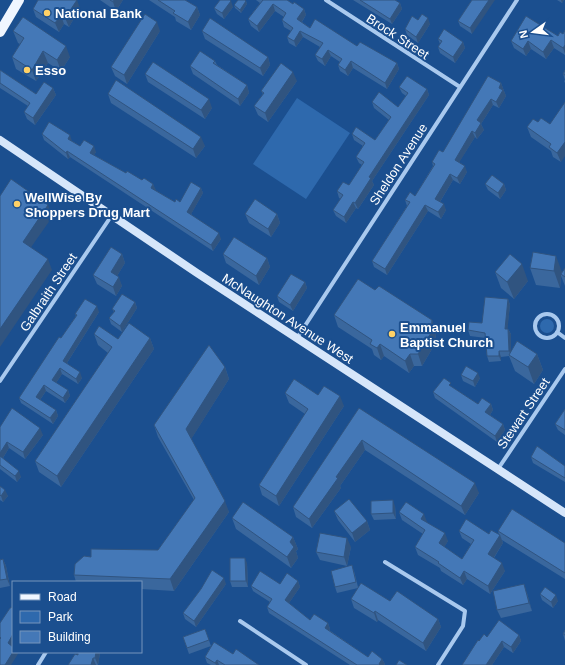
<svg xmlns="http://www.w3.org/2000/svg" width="565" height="665" font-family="Arial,sans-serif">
<rect width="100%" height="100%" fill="#1b4f8f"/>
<!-- green -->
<path fill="#2e69ad" d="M 297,98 L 350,133 L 306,199 L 253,164 Z
M540 326a7 7 0 1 1 14 0a7 7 0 1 1-14 0Z"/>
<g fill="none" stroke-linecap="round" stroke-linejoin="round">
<!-- street -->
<path stroke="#a9c9ee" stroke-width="4" d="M 326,0 L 460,87
M535 326a12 12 0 1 1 24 0a12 12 0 1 1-24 0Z
M 557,332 L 565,338
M 297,338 L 517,0
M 0,381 L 112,215
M 498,469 L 565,369
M 385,562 L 465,611 L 463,626 L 438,665
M 240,621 L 306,665
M 38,665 L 46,652"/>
<!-- secondary -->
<path stroke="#d6e6fa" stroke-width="8" d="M 0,140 L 197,273 L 565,513"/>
<!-- primary -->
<path stroke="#f0f6ff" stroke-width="10" d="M 0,32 L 19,0"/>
</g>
<!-- wall -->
<path fill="#3a679d" d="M 100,0 L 123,0 L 116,11 Z
M 149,0 L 185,0 L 197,7 L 200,15 L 191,30 L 176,21 L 175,17 Z
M 256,0 L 287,0 L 293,4 L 304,9 L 306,15 L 302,22 L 310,28 L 357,46 L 397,63 L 399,69 L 387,89 L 353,68 L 348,76 L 340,71 L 338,65 L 340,62 L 331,56 L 325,66 L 318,61 L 315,55 L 320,47 L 303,37 L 296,47 L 289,43 L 287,37 L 291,31 L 284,27 L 282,20 L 284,17 L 275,11 L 259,32 L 251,26 L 248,19 L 260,3 Z
M 353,0 L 395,0 L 400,3 L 402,9 L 392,24 Z
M 472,0 L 472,34 L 460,26 L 458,21 Z
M 557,0 L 564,0 L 562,3 Z
M 246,1 L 247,4 L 241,13 L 235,8 L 234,5 Z
M 233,7 L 224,19 L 217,14 L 214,8 Z
M 80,8 L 69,27 L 64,24 L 59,32 L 36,17 L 33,9 Z
M 418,20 L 430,24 L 418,43 L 407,35 L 405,29 Z
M 565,30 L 565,55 L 554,48 L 546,59 L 531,49 L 526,56 L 514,48 L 511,41 L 558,36 L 563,34 Z
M 13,31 L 70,57 L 61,71 L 48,63 L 36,81 L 16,69 L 12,57 L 20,44 L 18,43 Z
M 160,31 L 127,84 L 115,76 L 111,67 Z
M 202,31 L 268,57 L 270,65 L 263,76 L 205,39 Z
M 438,39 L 463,42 L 465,48 L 455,63 L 440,53 L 438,47 L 440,44 Z
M 215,61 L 217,65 L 247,85 L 249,93 L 240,106 L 193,74 L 190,66 Z
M 0,70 L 36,94 L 53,88 L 56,95 L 35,125 L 27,119 L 24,112 L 28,106 L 0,88 Z
M 565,70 L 565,83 L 564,81 L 565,80 L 563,74 Z
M 145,74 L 212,108 L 205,119 L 148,82 Z
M 297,81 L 268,122 L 258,115 L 254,106 L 263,94 L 261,91 Z
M 501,83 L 506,96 L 499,108 L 493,105 L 481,124 L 484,130 L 477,139 L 475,137 L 459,162 L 467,172 L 460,184 L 453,180 L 440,202 L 446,210 L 441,219 L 428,211 L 387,275 L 374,267 L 372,261 L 407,206 L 405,200 L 415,196 L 433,166 L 432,162 L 443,152 Z
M 399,87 L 427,89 L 429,95 L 372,181 L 374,185 L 358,209 L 356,208 L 346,223 L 336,216 L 333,210 L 341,199 L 339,198 L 337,191 L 349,185 L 362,165 L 359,163 L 356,157 L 363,146 L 354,140 L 352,134 L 375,140 L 389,120 L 374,108 L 372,102 L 398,107 L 406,96 L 402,93 Z
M 108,94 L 205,146 L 196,158 L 111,103 Z
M 538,122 L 550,124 L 561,162 L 553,157 L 551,151 L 531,137 L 527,127 Z
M 42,134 L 72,141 L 80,146 L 96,152 L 94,155 L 126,173 L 142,180 L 153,184 L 155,190 L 175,202 L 180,202 L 201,188 L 203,193 L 191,214 L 221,239 L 213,251 L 70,157 L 68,159 L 44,140 Z
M 485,184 L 504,184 L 506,190 L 500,199 L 488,190 Z
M 245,214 L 277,214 L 280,223 L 271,237 L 249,223 Z
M 122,254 L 125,263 L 117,276 L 122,286 L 116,296 L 97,284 L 93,275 Z
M 223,254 L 267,258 L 270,267 L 259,285 L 226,263 Z
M 530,268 L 562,272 L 565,277 L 565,286 L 561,276 L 560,288 L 536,285 Z
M 495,272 L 528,281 L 514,299 L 501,288 Z
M 305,282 L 307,288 L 293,311 L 279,302 L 277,296 Z
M 375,290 L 432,320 L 436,332 L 435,344 L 422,366 L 414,366 L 409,373 L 384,356 L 381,360 L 374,355 L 372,349 L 338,327 L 334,315 Z
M 508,299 L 510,305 L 507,329 L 508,329 L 511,334 L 511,351 L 537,354 L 543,370 L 534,384 L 515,371 L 509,356 L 501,357 L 501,361 L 489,362 L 487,356 L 486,338 L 470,336 L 468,330 L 482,323 Z
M 135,302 L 137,308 L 122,332 L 111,324 L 109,318 L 114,312 L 112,309 Z
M 99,312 L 67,363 L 82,378 L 78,384 L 62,374 L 56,383 L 68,390 L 70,396 L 65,403 L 46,391 L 40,400 L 56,410 L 58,416 L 53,424 L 21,403 L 19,398 L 61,338 L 76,316 L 75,314 Z
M 94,334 L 118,339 L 150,338 L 154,349 L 61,487 L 39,472 L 35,461 L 108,353 L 98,345 Z
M 225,367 L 229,379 L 191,439 L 229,512 L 174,591 L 141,589 L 141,582 L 76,582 L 74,575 L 91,557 L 158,550 L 194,500 L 158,437 L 154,425 Z
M 461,375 L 480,378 L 475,387 L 463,381 Z
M 452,387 L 478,404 L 491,404 L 493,410 L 490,415 L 503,424 L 505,430 L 497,442 L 435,398 L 433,392 Z
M 285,393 L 318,395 L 344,406 L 279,506 L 262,495 L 259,485 L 305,414 L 289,403 Z
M 359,408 L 479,493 L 465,515 L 365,450 L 340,486 L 341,488 L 312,528 L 296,517 L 293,507 Z
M 565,409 L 565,435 L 558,430 L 555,424 Z
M 0,427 L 43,435 L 25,459 L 9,448 L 3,458 L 21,477 L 17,482 L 0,469 Z
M 531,457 L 565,466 L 565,482 L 533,463 Z
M 0,486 L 8,496 L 3,502 L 0,500 Z
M 395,506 L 396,519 L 374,520 L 371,514 Z
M 334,511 L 367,521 L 370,530 L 355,542 L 338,520 Z
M 399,512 L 427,522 L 427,523 L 448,541 L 444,547 L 462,559 L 471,544 L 462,538 L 459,531 L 499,535 L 498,531 L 565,543 L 565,579 L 502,540 L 503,543 L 494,558 L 505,571 L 490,594 L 467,579 L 463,585 L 441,571 L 440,568 L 418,555 L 415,547 L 423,534 L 402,520 Z
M 232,518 L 293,537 L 298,549 L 296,551 L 298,558 L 291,568 L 236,529 Z
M 351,547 L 347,566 L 320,560 L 316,552 Z
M 3,559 L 6,566 L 10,586 L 0,588 L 0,560 Z
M 247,563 L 248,587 L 232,587 L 230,581 Z
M 354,571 L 358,587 L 390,601 L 438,619 L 441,627 L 426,651 L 378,620 L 377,622 L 354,608 L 351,599 L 358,588 L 337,593 L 335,587 Z
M 298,581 L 300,587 L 289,603 L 310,620 L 328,623 L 330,629 L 329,630 L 368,657 L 382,659 L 385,664 L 384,665 L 350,665 L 269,613 L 267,607 L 270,602 L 253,591 L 251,586 L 280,584 Z
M 226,584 L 196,627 L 185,619 L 183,613 L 201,589 Z
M 527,593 L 532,611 L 501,618 L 497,610 Z
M 540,594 L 558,601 L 553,608 L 542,600 Z
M 205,629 L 211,646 L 233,654 L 259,665 L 211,665 L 207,663 L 205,657 L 211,646 L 189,654 L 183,637 Z
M 565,630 L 565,641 L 563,634 Z
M 519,635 L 521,641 L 513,653 L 504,647 L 492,665 L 462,665 L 487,637 Z
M 100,653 L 98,665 L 96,665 L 78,655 Z"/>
<!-- shaded-wall -->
<path fill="#305480" d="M 77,0 L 80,8 L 69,27 L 65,18 Z
M 114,0 L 123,0 L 116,11 L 113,2 Z
M 489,0 L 495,0 L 472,34 L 470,28 Z
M 561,0 L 564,0 L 562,3 Z
M 231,1 L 233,7 L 224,19 L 222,13 Z
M 246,1 L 247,4 L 241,13 L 240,10 Z
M 400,3 L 402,9 L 392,24 L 390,19 Z
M 273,4 L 275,11 L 259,32 L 257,26 Z
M 197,7 L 200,15 L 191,30 L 188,22 Z
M 304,9 L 306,15 L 299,26 L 297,19 Z
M 61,15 L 64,24 L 59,32 L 55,23 Z
M 428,18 L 430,24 L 418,43 L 416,37 Z
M 157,22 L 160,31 L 127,84 L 124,75 Z
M 300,31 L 303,37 L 296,47 L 294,41 Z
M 551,40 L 554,48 L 546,59 L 543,52 Z
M 528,41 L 531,49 L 526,56 L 523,49 Z
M 463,42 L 465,48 L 455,63 L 453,57 Z
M 565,45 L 565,54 L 563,48 Z
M 66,46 L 70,57 L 61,71 L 57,60 Z
M 328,50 L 331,56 L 325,66 L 322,59 Z
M 43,51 L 48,63 L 36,81 L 32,70 Z
M 268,57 L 270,65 L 263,76 L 260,68 Z
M 351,61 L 353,68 L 348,76 L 345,70 Z
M 397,63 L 399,69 L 387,89 L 385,83 Z
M 293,72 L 297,81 L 268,122 L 265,113 Z
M 501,83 L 506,96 L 499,108 L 496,102 L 499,88 Z
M 247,85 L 249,93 L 240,106 L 238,99 Z
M 53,88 L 56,95 L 35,125 L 33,118 Z
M 427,89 L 429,95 L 372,181 L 374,185 L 358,209 L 355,203 L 369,177 Z
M 209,99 L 212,108 L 205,119 L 201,110 Z
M 491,99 L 493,105 L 481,124 L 484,130 L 477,139 L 475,133 L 477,120 Z
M 472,131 L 475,137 L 457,166 L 455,160 Z
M 70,135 L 72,141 L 68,139 Z
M 201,137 L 205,146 L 196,158 L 193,149 Z
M 565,142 L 565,156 L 561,162 L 557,153 Z
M 94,146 L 96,152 L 92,159 L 90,153 Z
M 67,151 L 70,157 L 68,159 L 66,153 Z
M 465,166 L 467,172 L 460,184 L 457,178 Z
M 450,174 L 453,180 L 438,205 L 435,199 Z
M 153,184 L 156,190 L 153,194 L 151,188 Z
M 504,184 L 506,190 L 500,199 L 498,193 Z
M 201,188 L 203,193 L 189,218 L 187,212 Z
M 353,202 L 356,208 L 346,223 L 344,217 Z
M 444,204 L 446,210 L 441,219 L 438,212 Z
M 48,205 L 53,216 L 27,253 L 23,242 Z
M 425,205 L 428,211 L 387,275 L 385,269 Z
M 277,214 L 280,223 L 271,237 L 268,229 Z
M 219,233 L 221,239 L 213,251 L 211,245 Z
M 122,254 L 125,263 L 114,281 L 111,272 Z
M 556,256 L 562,272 L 561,274 L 561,276 L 560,288 L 554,271 Z
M 267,258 L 270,267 L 259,285 L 256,276 Z
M 48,259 L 52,270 L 0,347 L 0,329 Z
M 522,264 L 528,281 L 514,299 L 507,282 Z
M 119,277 L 122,286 L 116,296 L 113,287 Z
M 305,282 L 307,288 L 293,311 L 290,305 Z
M 508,299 L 510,305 L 507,334 L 505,329 Z
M 135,302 L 137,308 L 122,332 L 120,326 Z
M 97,306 L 99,312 L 65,366 L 63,361 Z
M 432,320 L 436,332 L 435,344 L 422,366 L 418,354 Z
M 508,329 L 511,334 L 511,356 L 509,351 Z
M 150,338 L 154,349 L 61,487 L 57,476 Z
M 380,344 L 384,356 L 381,360 L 377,348 Z
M 499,351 L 501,357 L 501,361 L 499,356 Z
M 410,354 L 414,366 L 409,373 L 405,361 Z
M 537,354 L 543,370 L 534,384 L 528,367 Z
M 225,367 L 229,379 L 190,441 L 186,429 Z
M 60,368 L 62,374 L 54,386 L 52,380 Z
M 80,372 L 82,378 L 78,384 L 76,379 Z
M 478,373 L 480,378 L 475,387 L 473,381 Z
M 44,385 L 46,391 L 38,403 L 36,397 Z
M 68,390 L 70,396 L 65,403 L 63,398 Z
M 340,396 L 344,406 L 279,506 L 276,496 Z
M 491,404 L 493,410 L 488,418 L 485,412 Z
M 56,410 L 58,416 L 53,424 L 50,418 Z
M 503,424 L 505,430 L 497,442 L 495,436 Z
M 40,428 L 43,435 L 25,459 L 23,452 Z
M 362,440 L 365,450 L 340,486 L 341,488 L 312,528 L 309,519 L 336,477 Z
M 7,442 L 9,448 L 1,461 L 0,459 L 0,453 Z
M 19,471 L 21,477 L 17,482 L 15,476 Z
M 475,483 L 479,493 L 465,515 L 461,506 Z
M 5,490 L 8,496 L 3,502 L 1,496 Z
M 393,500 L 395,506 L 396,519 L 393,513 Z
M 225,501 L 229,512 L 174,591 L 170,579 Z
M 424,514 L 427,522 L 424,527 L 421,519 Z
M 367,521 L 370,530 L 355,542 L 352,533 Z
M 445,533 L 448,541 L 442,551 L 439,543 Z
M 500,535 L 503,543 L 491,562 L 488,554 Z
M 293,537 L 298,549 L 296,551 L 298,558 L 291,568 L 287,557 L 290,542 Z
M 347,538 L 351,547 L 347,566 L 344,557 Z
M 245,558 L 247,563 L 248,587 L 246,581 Z
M 3,559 L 6,566 L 10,586 L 7,579 Z
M 502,563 L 505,571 L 490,594 L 488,586 Z
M 464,571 L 467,579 L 463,585 L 460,578 Z
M 224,578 L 226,584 L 196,627 L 194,621 Z
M 298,581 L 300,587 L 287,606 L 285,600 Z
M 524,584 L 527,593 L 532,611 L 529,603 Z
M 556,595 L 558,601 L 553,608 L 551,602 Z
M 375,611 L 378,620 L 377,622 L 374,613 Z
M 438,619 L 441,627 L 426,651 L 423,643 Z
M 328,623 L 330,629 L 327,633 L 325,628 Z
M 13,634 L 13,644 L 10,649 L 8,643 Z
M 519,635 L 521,641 L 513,653 L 511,647 Z
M 502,641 L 504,647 L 492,665 L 486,665 Z
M 13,652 L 17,652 L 18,654 L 11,665 L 5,665 Z
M 96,652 L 100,653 L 98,665 L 95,658 Z
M 93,658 L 96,665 L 91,665 Z
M 382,659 L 385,664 L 384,665 L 379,665 L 379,664 Z
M 217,660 L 219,665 L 216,665 L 215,663 Z"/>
<!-- building -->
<path fill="#4478b7" stroke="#305480" d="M 38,0 L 77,0 L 65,18 L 61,15 L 55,23 L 33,9 Z
M 110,0 L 114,0 L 113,2 Z
M 158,0 L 185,0 L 197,7 L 188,22 L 173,13 L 175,11 Z
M 220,0 L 230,0 L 231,1 L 222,13 L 214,8 Z
M 238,0 L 245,0 L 246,1 L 240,10 L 234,5 Z
M 263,0 L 287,0 L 293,4 L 294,2 L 304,9 L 297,19 L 310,28 L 315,19 L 357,46 L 360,42 L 397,63 L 385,83 L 351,61 L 345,70 L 338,65 L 342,59 L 328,50 L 322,59 L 315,55 L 323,43 L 300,31 L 294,41 L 287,37 L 293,28 L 282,20 L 286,13 L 273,4 L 257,26 L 248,19 Z
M 360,0 L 395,0 L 400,3 L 390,19 Z
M 472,0 L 489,0 L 470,28 L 458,21 Z
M 145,14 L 157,22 L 124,75 L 111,67 Z
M 422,14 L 428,18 L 416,37 L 405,29 L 412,16 L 418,20 Z
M 526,16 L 558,36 L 560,32 L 563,34 L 565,30 L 565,45 L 563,48 L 551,40 L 543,52 L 528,41 L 523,49 L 511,41 Z
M 23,17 L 66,46 L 57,60 L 43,51 L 32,70 L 12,57 L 24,38 L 13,31 Z
M 210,18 L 268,57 L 260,68 L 202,31 Z
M 444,29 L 463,42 L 453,57 L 438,47 L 442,41 L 438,39 Z
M 200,51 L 215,61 L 213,63 L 247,85 L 238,99 L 190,66 Z
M 153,62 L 209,99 L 201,110 L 145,74 Z
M 281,63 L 293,72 L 265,113 L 254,106 L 264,93 L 261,91 Z
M 0,70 L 36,94 L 44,82 L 53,88 L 33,118 L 24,112 L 30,103 L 0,83 Z
M 565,70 L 565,75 L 563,74 Z
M 407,76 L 427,89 L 369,177 L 371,178 L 355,203 L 353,202 L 344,217 L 333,210 L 343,195 L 337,191 L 343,182 L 349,185 L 364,162 L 356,157 L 365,143 L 352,134 L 356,127 L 375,140 L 391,117 L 372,102 L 379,92 L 398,107 L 408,93 L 399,87 Z
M 488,76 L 501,83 L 499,88 L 503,90 L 496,102 L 491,99 L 477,120 L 481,123 L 475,133 L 472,131 L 455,160 L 465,166 L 457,178 L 450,174 L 435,199 L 444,204 L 438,212 L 425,205 L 385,269 L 372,261 L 410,202 L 405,200 L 410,192 L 415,196 L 435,164 L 432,162 L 439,150 L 443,152 Z
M 116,80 L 201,137 L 193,149 L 108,94 Z
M 565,102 L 565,142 L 557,153 L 549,147 L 551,144 L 527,127 L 533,119 L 538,122 L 541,118 L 550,124 Z
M 49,122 L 70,135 L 68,139 L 80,146 L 84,140 L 94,146 L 90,153 L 126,173 L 127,171 L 142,180 L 144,178 L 153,184 L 151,188 L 175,202 L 176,199 L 180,202 L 191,182 L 201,188 L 187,212 L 219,233 L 211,245 L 67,151 L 66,153 L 42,134 Z
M 492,175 L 504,184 L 498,193 L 485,184 Z
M 11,179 L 48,205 L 23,242 L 48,259 L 0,329 L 0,196 Z
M 255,199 L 277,214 L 268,229 L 245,214 Z
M 234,237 L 267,258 L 256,276 L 223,254 Z
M 111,247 L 122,254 L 111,272 L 119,277 L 113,287 L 93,275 Z
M 533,252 L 556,256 L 554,271 L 530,268 Z
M 510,254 L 522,264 L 507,282 L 495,272 Z
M 565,268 L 565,277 L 561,274 Z
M 291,274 L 305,282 L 290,305 L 277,296 Z
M 358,279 L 375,290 L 379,286 L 432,320 L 431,333 L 418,354 L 410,354 L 405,361 L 380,344 L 377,348 L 370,344 L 372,340 L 334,315 Z
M 122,294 L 135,302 L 120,326 L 109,318 L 115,311 L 112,309 Z
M 485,297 L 508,299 L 505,329 L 508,329 L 509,351 L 499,351 L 499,356 L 487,356 L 485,333 L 468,330 L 469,322 L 482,323 Z
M 85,299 L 97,306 L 63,361 L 80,372 L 76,379 L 60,368 L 52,380 L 68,390 L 63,398 L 44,385 L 36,397 L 56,410 L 50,418 L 19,398 L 59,337 L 61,338 L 77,315 L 75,314 Z
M 129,323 L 150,338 L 57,476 L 35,461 L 112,347 L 94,334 L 99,326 L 118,339 Z
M 517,341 L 537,354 L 528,367 L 509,355 Z
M 209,345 L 225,367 L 186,429 L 225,501 L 170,579 L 74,575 L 75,564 L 84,556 L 91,557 L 91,549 L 158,550 L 195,498 L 154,425 Z
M 466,366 L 478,373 L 473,381 L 461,375 Z
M 444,378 L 451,383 L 449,385 L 478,404 L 482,398 L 491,404 L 485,412 L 503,424 L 495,436 L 433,392 Z
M 294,379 L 318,395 L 324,386 L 340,396 L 276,496 L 259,485 L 308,409 L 285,393 Z
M 12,408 L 40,428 L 23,452 L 7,442 L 0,453 L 0,427 Z
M 359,408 L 475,483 L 461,506 L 362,440 L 336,477 L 338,478 L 309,519 L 293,507 Z
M 565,409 L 565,430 L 555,424 Z
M 537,446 L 565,466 L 565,478 L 531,457 Z
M 0,456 L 19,471 L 15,476 L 0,465 Z
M 0,486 L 5,490 L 1,496 L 0,495 Z
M 349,499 L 367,521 L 352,533 L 334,511 Z
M 393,500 L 393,513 L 371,514 L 371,501 Z
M 243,502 L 293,537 L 290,542 L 294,547 L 287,557 L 232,518 Z
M 406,502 L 424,514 L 421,519 L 445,533 L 439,543 L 462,559 L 474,540 L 459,531 L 466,519 L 489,534 L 491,530 L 500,535 L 488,554 L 502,563 L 488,586 L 464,571 L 460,578 L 438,563 L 439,562 L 415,547 L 425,530 L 399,512 Z
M 512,509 L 565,543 L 565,573 L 498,531 Z
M 320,533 L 347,538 L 344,557 L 316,552 Z
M 230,558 L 245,558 L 246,581 L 230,581 Z
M 3,559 L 7,579 L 0,580 L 0,560 Z
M 352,565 L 356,582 L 335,587 L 331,571 Z
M 212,570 L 224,578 L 194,621 L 183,613 L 201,589 Z
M 260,571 L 280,584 L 287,573 L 298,581 L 285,600 L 310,620 L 314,614 L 328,623 L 325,628 L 368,657 L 372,651 L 382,659 L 379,664 L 380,665 L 357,665 L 267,607 L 272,599 L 251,586 Z
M 361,583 L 390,601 L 397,591 L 438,619 L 423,643 L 375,611 L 374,613 L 351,599 Z
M 524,584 L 529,603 L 497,610 L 493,591 Z
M 545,587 L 556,595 L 551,602 L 540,594 Z
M 13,607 L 13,634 L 8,643 L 13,647 L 13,652 L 5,665 L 0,665 L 0,639 L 1,638 L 0,637 L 0,623 L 10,608 Z
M 499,620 L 519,635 L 511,647 L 502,641 L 486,665 L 462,665 L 478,640 L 479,641 L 484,634 L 487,637 Z
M 205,629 L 209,640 L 187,648 L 183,637 Z
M 565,630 L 565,635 L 563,634 Z
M 214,642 L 233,654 L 236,649 L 259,665 L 225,665 L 217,660 L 215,663 L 205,657 Z
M 78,652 L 96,652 L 95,658 L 93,658 L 91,665 L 68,665 L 75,654 L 78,655 Z
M 399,660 L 407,665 L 396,665 Z"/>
<!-- markers -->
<g fill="#ffd166" stroke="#1b4f8f" stroke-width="1.5">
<circle cx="47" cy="13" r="4"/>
<circle cx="27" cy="70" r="4"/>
<circle cx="17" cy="204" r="4"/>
<circle cx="392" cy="334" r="4"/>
</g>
<g text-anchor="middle" stroke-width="4" stroke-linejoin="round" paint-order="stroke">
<!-- poi labels -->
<g font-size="13" font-weight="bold" fill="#fff" stroke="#1b4f8f" text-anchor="start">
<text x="55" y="18">National Bank</text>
<text x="35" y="75">Esso</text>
<text x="25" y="202">WellWise By<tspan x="25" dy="15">Shoppers Drug Mart</tspan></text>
<text x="400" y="332">Emmanuel<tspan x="400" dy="15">Baptist Church</tspan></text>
</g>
<!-- street labels -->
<g font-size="13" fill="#fff" stroke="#1b4f8f">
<text transform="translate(398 36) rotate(33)" y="5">Brock Street</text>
<text transform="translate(398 164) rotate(-57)" y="5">Sheldon Avenue</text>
<text transform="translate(48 292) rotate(-56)" y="5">Galbraith Street</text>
<text transform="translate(288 318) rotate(33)" y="5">McNaughton Avenue West</text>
<text transform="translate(523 413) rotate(-56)" y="5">Stewart Street</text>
</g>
</g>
<!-- legend -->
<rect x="12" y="581" width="130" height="72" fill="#1b4f8f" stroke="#7695bc"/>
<rect x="20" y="594" width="20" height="6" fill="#f0f6ff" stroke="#7695bc"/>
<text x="48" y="601" font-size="12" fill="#ffffff">Road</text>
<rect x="20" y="611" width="20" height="12" fill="#2e69ad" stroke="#7695bc"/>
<text x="48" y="621" font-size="12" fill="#ffffff">Park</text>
<rect x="20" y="631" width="20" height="12" fill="#4478b7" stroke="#7695bc"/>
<text x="48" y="641" font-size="12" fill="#ffffff">Building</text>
<!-- north arrow -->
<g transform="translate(533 32) rotate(256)" stroke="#1b4f8f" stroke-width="3" paint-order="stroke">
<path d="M0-3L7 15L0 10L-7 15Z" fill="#ffffff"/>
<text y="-6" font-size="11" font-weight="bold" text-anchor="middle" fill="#ffffff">N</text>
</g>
</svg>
